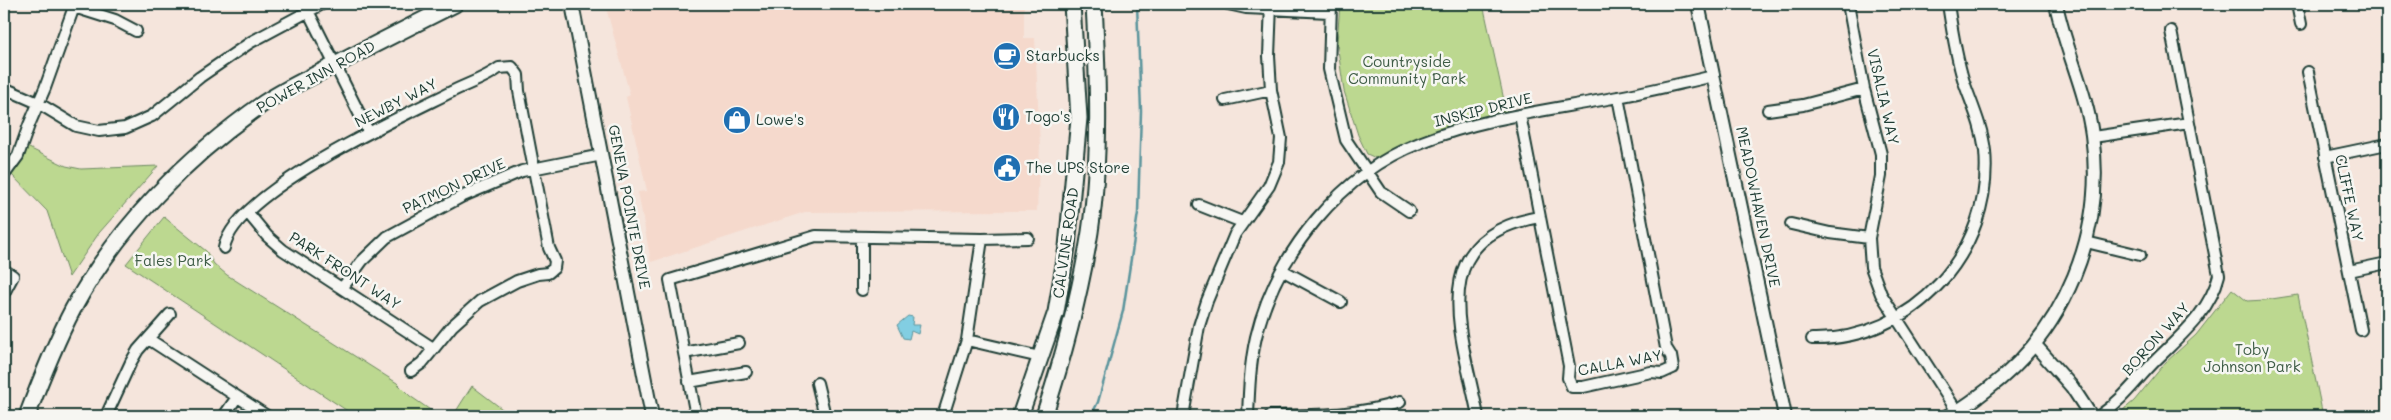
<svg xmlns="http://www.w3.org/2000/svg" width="2391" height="420" font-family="Mali,sans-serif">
<rect width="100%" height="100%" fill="#f5e5dc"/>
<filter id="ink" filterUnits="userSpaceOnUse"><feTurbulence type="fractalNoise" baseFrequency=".02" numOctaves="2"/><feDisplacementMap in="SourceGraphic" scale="10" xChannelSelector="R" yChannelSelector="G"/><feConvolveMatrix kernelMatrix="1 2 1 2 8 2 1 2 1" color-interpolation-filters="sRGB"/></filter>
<g filter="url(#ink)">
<!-- built -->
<path fill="#f5d9cc" d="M 605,4 L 1024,4 L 1024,38 L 1035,38 L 1040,146 L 1037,211 L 805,212 L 651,262 L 638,192 L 647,191 L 626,97 L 630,95 Z"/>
<!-- green -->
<path fill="#bcd890" stroke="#6e8a62" d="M 1340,4 L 1483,4 L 1507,114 C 1460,122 1417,132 1378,159 L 1367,154 L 1358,135 L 1344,91 L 1337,43 Z
M 27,147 L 66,166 L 81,169 L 158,166 L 99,233 L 69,277 L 47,211 L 9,172 Z
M 164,217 L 206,251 L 214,264 L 227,275 L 397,383 L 410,396 L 439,416 L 355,416 L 126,264 Z
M 2232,289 L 2247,301 L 2265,300 L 2298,295 L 2323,416 L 2116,416 L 2134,401 L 2166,362 L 2196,335 Z
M 472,386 L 510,415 L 511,416 L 453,416 Z"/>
<!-- water -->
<path fill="#82cee2" stroke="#5a949c" d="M 908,316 L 913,317 L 912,325 L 920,325 L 918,334 L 911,331 L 909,339 L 903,338 L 897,325 Z"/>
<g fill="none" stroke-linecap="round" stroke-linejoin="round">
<!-- stream -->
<path stroke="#5a949c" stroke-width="2.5" d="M 1091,416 L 1098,402 L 1123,311 L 1138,213 L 1141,111 L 1137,4"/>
<defs>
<path id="minor" d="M 1228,4 L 1246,8 L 1329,12
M 1331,4 L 1329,69 L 1346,140 L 1381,192 L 1409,211
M 1848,4 L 1864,89 L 1881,154 L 1881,176 L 1869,238 L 1871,267 L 1881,294 L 1960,416
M 2297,4 L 2301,24
M 74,7 L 115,20 L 136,31
M 308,11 L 369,133
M 2308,72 L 2361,330
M 4,88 L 38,103 L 76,126 L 99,131 L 125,128 L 152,116 L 200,77 L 251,42 L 322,4
M 1225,100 L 1271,90
M 1768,110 L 1803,105 L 1864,89
M 1520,115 L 1569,366 L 1568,378 L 1572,387 L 1583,387 L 1651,372 L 1662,373 L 1673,368 L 1671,356 L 1666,348 L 1618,97
M 2093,137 L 2189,123
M 2325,157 L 2387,144
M 4,175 L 18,156 L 29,125 L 45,88 L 75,4
M 1199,205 L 1242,222
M 248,213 L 267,236 L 283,250 L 433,348
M 1791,224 L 1830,233 L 1869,238
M 982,239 L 1028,238
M 2086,242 L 2140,255
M 224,248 C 234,192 401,117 451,92 C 467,84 486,78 499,68 L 512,67 L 518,75 L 519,91 L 549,248 L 555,261 L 554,268 L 548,273 L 538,274 L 517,281 L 480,301 L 452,326 L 422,363 L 411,371
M 4,270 L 13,276 L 4,293
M 1282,270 L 1341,302
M 2349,271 L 2387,263
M 343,287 L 362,261 L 387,237 L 461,197 L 522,171 L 602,155
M 862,290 L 862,237
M 1812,339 C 1913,341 1994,251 1985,151 C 1982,126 1972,105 1964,82 C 1956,57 1952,30 1948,4
M 150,340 L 267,416
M 684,353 L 739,343
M 689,382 L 746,372
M 817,383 L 825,416
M 106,416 L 131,362 L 138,350 L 170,314
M 224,416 L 237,397
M 696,416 L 670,280 L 816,236 L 982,239 L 967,340 L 1040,357
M 943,416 L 967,340
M 1183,416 L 1199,326 L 1207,301 L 1235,234 L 1269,186 L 1279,162 L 1281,138 L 1271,90 L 1269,56 L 1271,4
M 1248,416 C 1249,390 1250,363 1256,337 C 1276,253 1341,173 1422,142 C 1485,117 1552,110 1618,97 C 1650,91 1682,83 1714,76
M 1270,416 C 1314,415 1358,416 1400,402
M 1478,416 C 1462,334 1422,238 1539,217
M 2099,416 C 2125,398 2135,381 2156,360 C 2181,335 2210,312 2219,275 L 2171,31"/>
<path id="tertiary" d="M 572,4 L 652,416
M 1698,4 L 1785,416
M 2035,345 L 2072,387 L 2091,416
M 1947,416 C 1962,410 1975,399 1988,389 C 2065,331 2106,231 2092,135 C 2086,90 2065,49 2056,4"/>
<path id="secondary" d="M 27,416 C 41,379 55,343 73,309 C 118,226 188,156 264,103 C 288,87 315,75 341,62 C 379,42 417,23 455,4
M 1020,416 L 1056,312 L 1067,247 L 1079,118 L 1072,4
M 1044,416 C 1064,355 1080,295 1090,232 C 1101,157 1098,79 1094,4"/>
</defs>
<!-- minor casing -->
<use href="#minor" stroke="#1f3d34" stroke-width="14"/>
<!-- tertiary casing -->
<use href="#tertiary" stroke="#1f3d34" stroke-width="16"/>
<!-- secondary casing -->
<use href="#secondary" stroke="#1f3d34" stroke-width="19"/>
<!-- minor -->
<use href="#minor" stroke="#f6f6f2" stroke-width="10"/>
<!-- tertiary -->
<use href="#tertiary" stroke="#f6f6f2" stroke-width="12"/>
<!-- secondary -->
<use href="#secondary" stroke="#f6f6f2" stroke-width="15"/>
</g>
</g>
<!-- icons -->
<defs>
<symbol id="cafe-disc" viewBox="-11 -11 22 22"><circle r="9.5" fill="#1f6fb2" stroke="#f6f6f2"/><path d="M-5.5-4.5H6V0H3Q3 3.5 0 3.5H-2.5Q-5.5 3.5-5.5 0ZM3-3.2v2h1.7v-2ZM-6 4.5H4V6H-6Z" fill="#fff"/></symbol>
<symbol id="restaurant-disc" viewBox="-11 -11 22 22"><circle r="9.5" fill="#1f6fb2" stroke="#f6f6f2"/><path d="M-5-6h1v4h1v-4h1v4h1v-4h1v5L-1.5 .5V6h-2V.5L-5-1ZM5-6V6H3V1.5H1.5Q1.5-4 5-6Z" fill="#fff"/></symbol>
<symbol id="shop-disc" viewBox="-11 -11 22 22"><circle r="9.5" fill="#1f6fb2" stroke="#f6f6f2"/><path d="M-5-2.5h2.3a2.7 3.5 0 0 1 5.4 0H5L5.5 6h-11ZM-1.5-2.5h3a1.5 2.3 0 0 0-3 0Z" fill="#fff"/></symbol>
<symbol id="civic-disc" viewBox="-11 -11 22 22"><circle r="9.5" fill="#1f6fb2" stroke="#f6f6f2"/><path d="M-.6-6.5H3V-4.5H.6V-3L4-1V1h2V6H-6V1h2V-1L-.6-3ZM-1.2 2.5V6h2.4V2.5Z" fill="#fff"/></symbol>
</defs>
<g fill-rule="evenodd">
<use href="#cafe-disc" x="991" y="40" width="32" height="32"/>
<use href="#restaurant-disc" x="990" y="101" width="32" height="32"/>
<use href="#shop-disc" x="721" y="104" width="32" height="32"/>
<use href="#civic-disc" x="991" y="152" width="32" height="32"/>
</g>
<g text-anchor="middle" stroke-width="5" stroke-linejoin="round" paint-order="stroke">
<!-- poi labels -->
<g font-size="15" fill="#1f3d34" stroke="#f6f6f2" text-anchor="start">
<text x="1026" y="61">Starbucks</text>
<text x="1025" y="122">Togo's</text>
<text x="756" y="125">Lowe's</text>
<text x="1026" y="173">The UPS Store</text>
</g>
<!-- park labels -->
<g font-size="15" fill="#3e5c46" stroke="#f6f6f2">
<text x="1407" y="67">Countryside<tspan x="1407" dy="17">Community Park</tspan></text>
<text x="173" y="266">Fales Park</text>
<text x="2252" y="355">Toby<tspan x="2252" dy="17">Johnson Park</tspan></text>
</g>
<!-- street labels -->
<g font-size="15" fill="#1f3d34" stroke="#f6f6f2">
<text transform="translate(316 77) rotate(-29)" y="5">POWER INN ROAD</text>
<text transform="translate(1883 97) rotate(77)" y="5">VISALIA WAY</text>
<text transform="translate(396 103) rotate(-27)" y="5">NEWBY WAY</text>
<text transform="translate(1483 110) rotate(-14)" y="5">INSKIP DRIVE</text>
<text transform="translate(454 186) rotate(-25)" y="5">PATMON DRIVE</text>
<text transform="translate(2349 198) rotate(78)" y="5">CLIFFE WAY</text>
<text transform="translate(629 207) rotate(79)" y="5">GENEVA POINTE DRIVE</text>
<text transform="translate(1758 207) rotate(78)" y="5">MEADOWHAVEN DRIVE</text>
<text transform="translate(1066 243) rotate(-82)" y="5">CALVINE ROAD</text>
<text transform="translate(345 271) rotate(33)" y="5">PARK FRONT WAY</text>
<text transform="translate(2156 339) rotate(-48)" y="5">BORON WAY</text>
<text transform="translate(1620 363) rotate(-11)" y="5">CALLA WAY</text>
</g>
</g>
<!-- margin -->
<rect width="2391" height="420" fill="none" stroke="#f6f6f2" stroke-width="20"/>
<rect x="10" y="10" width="2371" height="400" fill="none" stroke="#1f3d34" stroke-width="2" filter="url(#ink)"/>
</svg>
